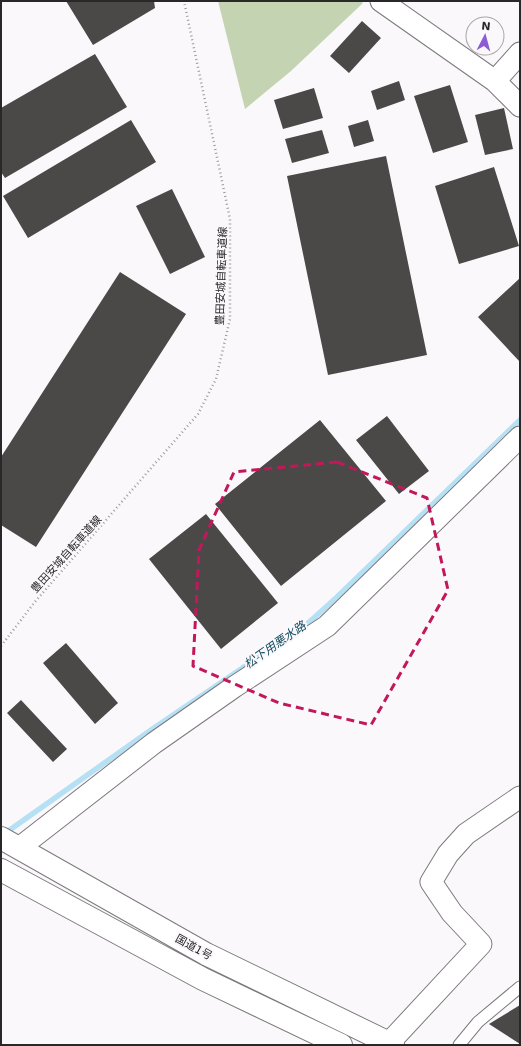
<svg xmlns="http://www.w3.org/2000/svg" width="521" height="1046" font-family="'DejaVu Sans','Noto Sans JP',sans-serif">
<rect width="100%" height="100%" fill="#fbf8fb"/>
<!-- green -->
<path fill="#c4d3b1" d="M 218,1 L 360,1 L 363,3 L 291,71 L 245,109 Z"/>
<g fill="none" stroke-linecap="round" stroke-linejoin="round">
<!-- stream -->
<path stroke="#b6e1f4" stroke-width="5.5" d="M 4,834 L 151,730 L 306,625 L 337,597 L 520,420"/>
</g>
<!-- building -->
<path fill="#4b4947" d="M 66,1 L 154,1 L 155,8 L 93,45 Z
M 362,21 L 381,38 L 349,73 L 330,56 Z
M 95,54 L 127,107 L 5,178 L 1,172 L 1,108 Z
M 399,81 L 405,100 L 377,110 L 371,91 Z
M 450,85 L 468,142 L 433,153 L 414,96 Z
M 314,88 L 323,118 L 283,129 L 274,100 Z
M 504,108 L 513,149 L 485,155 L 475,115 Z
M 131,120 L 156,162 L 28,238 L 3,196 Z
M 368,120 L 374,141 L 354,147 L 348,126 Z
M 322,130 L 329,153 L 292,163 L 285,139 Z
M 386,156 L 427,355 L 328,375 L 287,176 Z
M 494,167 L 519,246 L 459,264 L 435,186 Z
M 172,189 L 205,257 L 170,274 L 136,206 Z
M 120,272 L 186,314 L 36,547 L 1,525 L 1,457 Z
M 520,278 L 520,362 L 478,317 Z
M 387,416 L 429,471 L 399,494 L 356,440 Z
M 320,420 L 386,501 L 281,586 L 215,504 Z
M 206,514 L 278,603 L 221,649 L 149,559 Z
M 66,643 L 118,703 L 95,724 L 43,663 Z
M 21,700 L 67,749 L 53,762 L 7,713 Z
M 520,1005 L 520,1044 L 489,1024 Z"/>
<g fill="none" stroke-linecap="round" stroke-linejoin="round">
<defs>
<path id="lane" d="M 459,1045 L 478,1022 L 520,987"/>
<path id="street" d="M 381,1 L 495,81 L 520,106
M 495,81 L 520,53
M 19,848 L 154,743 L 234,687 L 327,626 L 520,437
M 389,1043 L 481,944 L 452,913 L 431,882 L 448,854 L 466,834 L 520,797"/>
<path id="highway" d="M 1,838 L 206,954 L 393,1045
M 1,870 L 203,979 L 341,1045"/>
</defs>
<!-- lane casing -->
<use href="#lane" stroke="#7d7a7d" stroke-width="13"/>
<!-- street casing -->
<use href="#street" stroke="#7d7a7d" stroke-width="23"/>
<!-- highway casing -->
<use href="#highway" stroke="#7d7a7d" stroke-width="24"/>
<!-- path -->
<path stroke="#9d9b9d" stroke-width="2.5" stroke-dasharray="1 3" stroke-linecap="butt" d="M 1,646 L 34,603 L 198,414 L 216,379 L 230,319 L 230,219 L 184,1"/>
<!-- lane -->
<use href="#lane" stroke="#fff" stroke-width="11"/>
<!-- street -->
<use href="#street" stroke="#fff" stroke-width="21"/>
<!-- highway -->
<use href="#highway" stroke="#fff" stroke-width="22"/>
</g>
<!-- marked area -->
<path fill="none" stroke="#c2185b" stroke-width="3" stroke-dasharray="8 5" stroke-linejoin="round" d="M 337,462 L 427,498 L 448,590 L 371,725 L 279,703 L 193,666 L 199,550 L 234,472 Z"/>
<g text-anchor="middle" stroke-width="4" stroke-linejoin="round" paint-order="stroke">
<!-- street labels -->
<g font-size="11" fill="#292829" stroke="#fbf8fb">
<text transform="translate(221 276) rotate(-88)" y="4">豊田安城自転車道線</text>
<text transform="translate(66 554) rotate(-48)" y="4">豊田安城自転車道線</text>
<text transform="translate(194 947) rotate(29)" y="4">国道1号</text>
</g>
<!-- water labels -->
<g font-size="12" font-style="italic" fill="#124b5f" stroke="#fbf8fb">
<text transform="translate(275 645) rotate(-35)" y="4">松下用悪水路</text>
</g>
</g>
<!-- border -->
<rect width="521" height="1046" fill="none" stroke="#292829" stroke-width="4"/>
<!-- north arrow -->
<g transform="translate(485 36) rotate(6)"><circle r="19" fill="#fbf8fb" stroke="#a7a5a7"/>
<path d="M0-3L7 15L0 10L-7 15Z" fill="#8b5cd5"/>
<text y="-6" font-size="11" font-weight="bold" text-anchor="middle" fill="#292829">N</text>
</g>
</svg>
